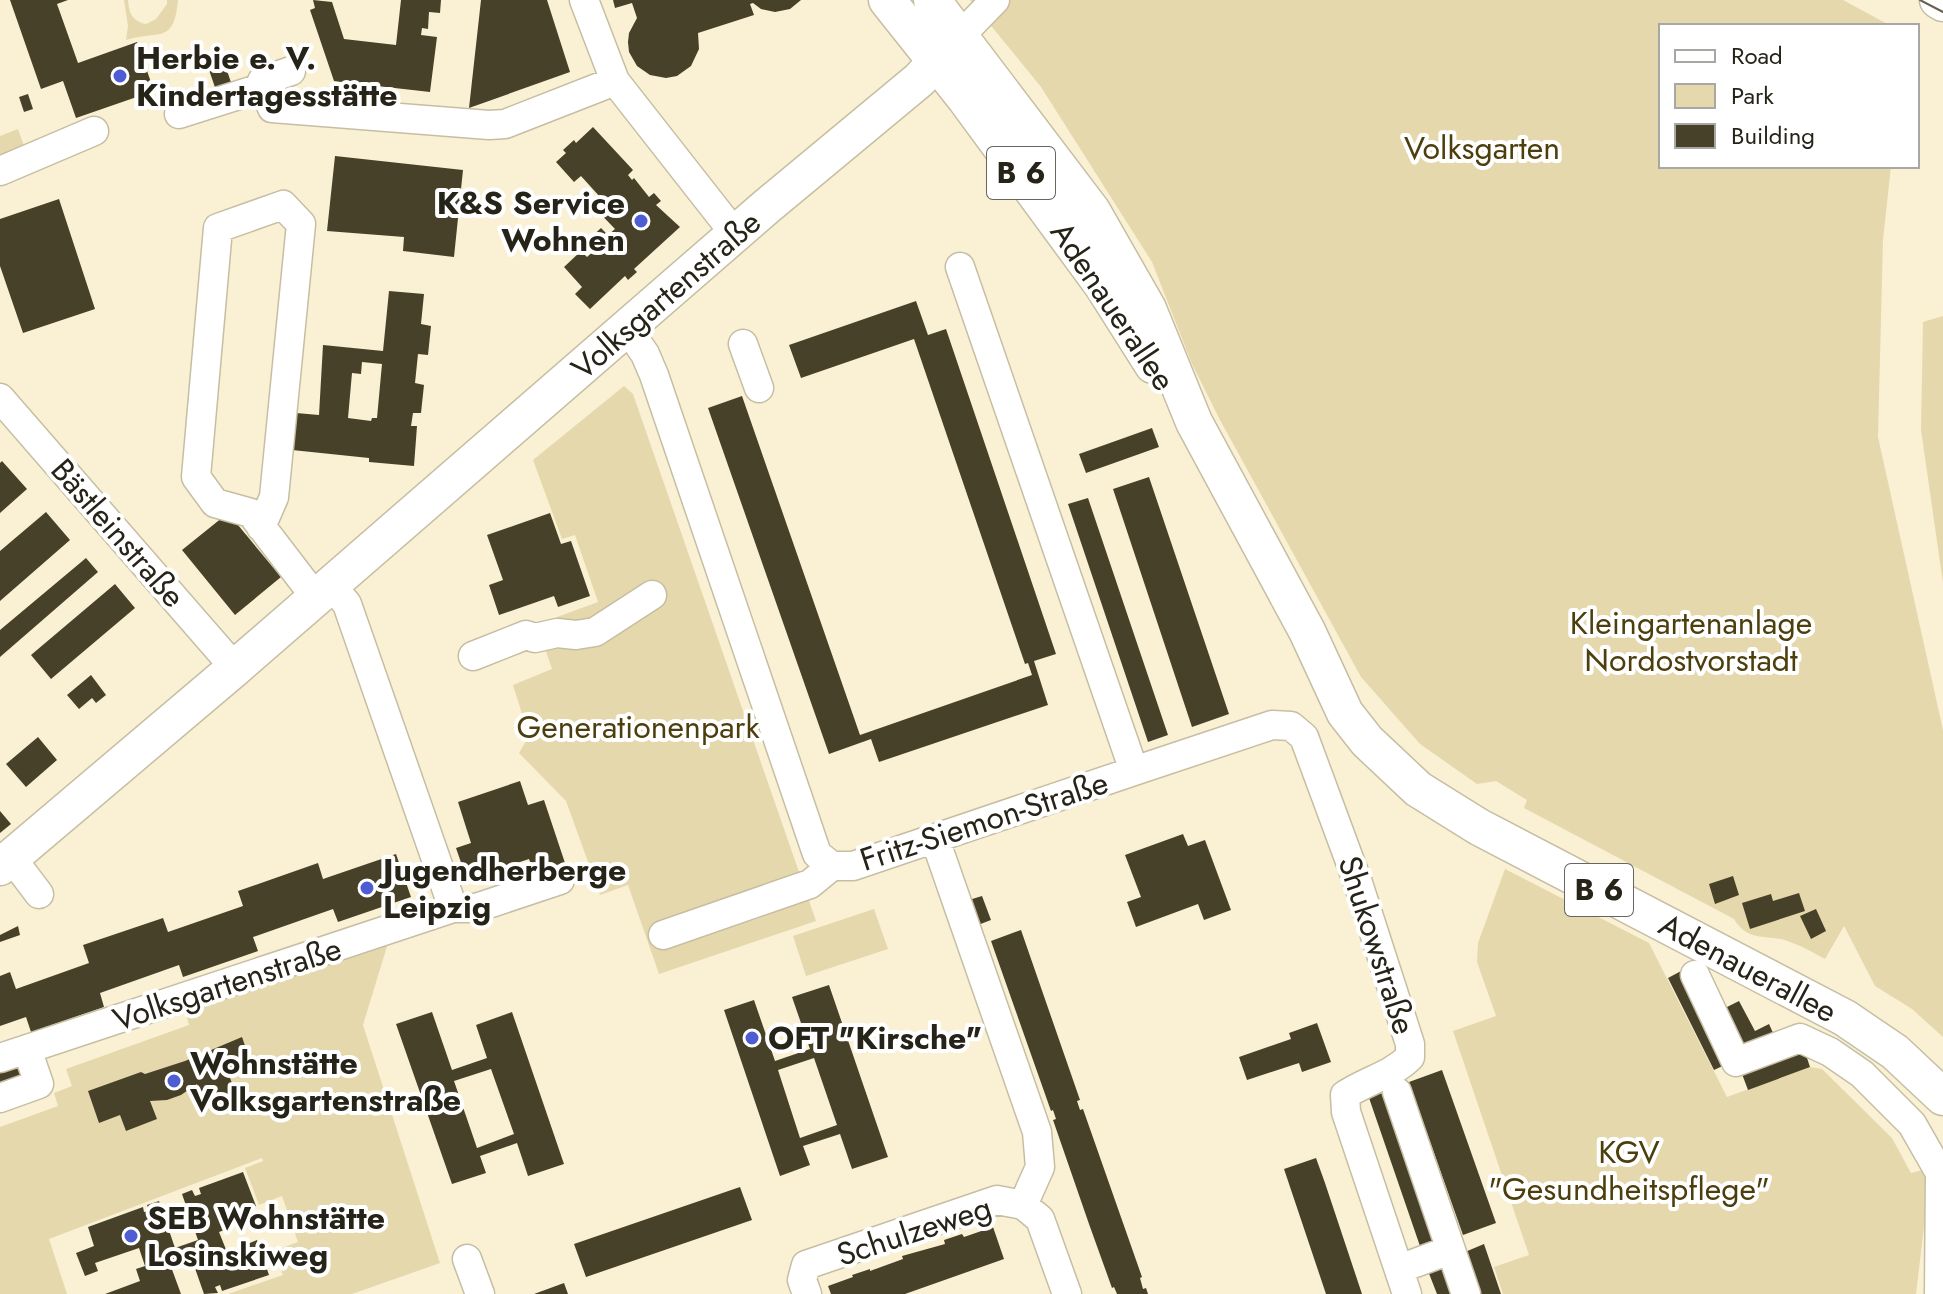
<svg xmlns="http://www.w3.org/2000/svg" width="1943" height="1294" font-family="Jost,sans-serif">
<rect width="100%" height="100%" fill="#faf1d5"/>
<!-- green -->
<path fill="#e5d8ac" d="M 124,0 L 128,0 C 129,13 132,21 146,24 L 156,19 L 167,4 L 167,0 L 178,0 C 174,45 159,30 126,40 L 128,26 Z
M 970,0 L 1843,0 L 1891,26 L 1661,26 L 1661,166 L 1891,166 L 1883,240 L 1878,437 L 1943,730 L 1943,1037 L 1912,1009 L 1875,986 L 1844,926 L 1825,959 C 1814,953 1802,946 1790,942 C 1769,933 1749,944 1734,919 L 1524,808 L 1527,800 L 1496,781 L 1477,784 L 1420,744 L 1361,677 L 1220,420 L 1192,364 L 1152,262 L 1041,87 Z
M 18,129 L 24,146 L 0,156 L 0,136 Z
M 1943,316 L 1943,583 L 1921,430 L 1923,322 Z
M 624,386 L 633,394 L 816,921 L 659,974 L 628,885 L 600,895 L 566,801 L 519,753 L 529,736 L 513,685 L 552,669 L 543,643 L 557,617 L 598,602 L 575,535 L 562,539 L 533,460 Z
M 1505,869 L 1649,943 L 1727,1097 L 1810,1067 L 1822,1069 L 1892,1138 L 1911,1173 L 1931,1168 L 1916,1294 L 1503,1294 L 1494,1267 L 1529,1255 L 1453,1031 L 1496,1016 L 1477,962 L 1478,943 Z
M 874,909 L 888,949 L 806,976 L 793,936 Z
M 388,943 L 363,1025 L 440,1263 L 352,1294 L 228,1294 L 283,1275 L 274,1251 L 298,1242 L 282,1196 L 259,1205 L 245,1168 L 263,1161 L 262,1158 L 49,1239 L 67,1294 L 0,1294 L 0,1127 L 58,1106 L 54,1093 L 72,1086 L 66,1069 L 189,1025 L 184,1007 Z"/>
<!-- building -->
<path fill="#484129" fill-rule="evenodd" d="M 10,0 L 68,0 L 57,4 L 78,63 L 137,42 L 154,91 L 76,118 L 63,81 L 41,89 Z
M 313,0 L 332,2 L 344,39 L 396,45 L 401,0 L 441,0 L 440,13 L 429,12 L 428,29 L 422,28 L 421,35 L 437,37 L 430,92 L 377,86 L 376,93 L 349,91 L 349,83 L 334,81 L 310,10 L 315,8 Z
M 481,0 L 547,0 L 570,72 L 469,108 Z
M 613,0 L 801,0 L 790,9 L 775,12 L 761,9 L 753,3 L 750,4 L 754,15 L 698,33 L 699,49 L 691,66 L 677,76 L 666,78 L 650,75 L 637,66 L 629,52 L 628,42 L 629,33 L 637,18 L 632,3 L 615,8 Z
M 225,65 L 233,88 L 217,93 L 209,70 Z
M 28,94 L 33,109 L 24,112 L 19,97 Z
M 593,127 L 633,170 L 628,175 L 632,180 L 634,178 L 649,197 L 654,193 L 661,201 L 656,205 L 680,227 L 634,269 L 637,272 L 628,280 L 625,276 L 590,309 L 575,294 L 582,287 L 564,267 L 581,251 L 587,257 L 595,250 L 587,241 L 601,228 L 608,235 L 615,229 L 592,205 L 600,197 L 581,176 L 574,182 L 556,162 L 566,153 L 563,150 L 574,140 L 576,143 Z
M 335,156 L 463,170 L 454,257 L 403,251 L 404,237 L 327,231 Z
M 59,199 L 95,309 L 23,333 L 0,266 L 0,219 Z
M 389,291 L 424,294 L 421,324 L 431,326 L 428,355 L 418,354 L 415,383 L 424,385 L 421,413 L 413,413 L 411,426 L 417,426 L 414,466 L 369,462 L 369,458 L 292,450 L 296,413 L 319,415 L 323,345 L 383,351 ZM 362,362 L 382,364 L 377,418 L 372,418 L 371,421 L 348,418 L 352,373 L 361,374 Z
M 916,301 L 928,335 L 946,329 L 1056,654 L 1034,661 L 1048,705 L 879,762 L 871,739 L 829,754 L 708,408 L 742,396 L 860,735 L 1032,675 L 1028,663 L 1025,664 L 914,339 L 801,378 L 789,345 Z
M 1152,428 L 1159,447 L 1086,473 L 1079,454 Z
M 2,461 L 27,489 L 0,513 L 0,463 Z
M 1149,477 L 1229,714 L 1192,727 L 1113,489 Z
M 1088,498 L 1168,735 L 1148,742 L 1068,504 Z
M 46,512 L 70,540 L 0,601 L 0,551 Z
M 228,513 L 281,577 L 235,615 L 182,550 Z
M 550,513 L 561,544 L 571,541 L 590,596 L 558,607 L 554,596 L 499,615 L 489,585 L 503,580 L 487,535 Z
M 86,558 L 98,572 L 0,657 L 0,630 Z
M 115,584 L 135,608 L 51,679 L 31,655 Z
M 91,675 L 106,695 L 96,703 L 92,698 L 79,709 L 67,695 Z
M 38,737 L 57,760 L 26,787 L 6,764 Z
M 520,781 L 528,805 L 544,800 L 565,863 L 534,873 L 529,859 L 467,880 L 456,848 L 471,843 L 458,802 Z
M 0,811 L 11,824 L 0,833 Z
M 1183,834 L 1188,846 L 1205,840 L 1231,910 L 1204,920 L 1198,904 L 1136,927 L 1127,902 L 1141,897 L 1125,855 Z
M 396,854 L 411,897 L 338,922 L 333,909 L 253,937 L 258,951 L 183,977 L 179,965 L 100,993 L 104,1007 L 31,1032 L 26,1017 L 0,1026 L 0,976 L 10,972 L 16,989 L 89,963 L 83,945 L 163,918 L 168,932 L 243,906 L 238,891 L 318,863 L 323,879 Z
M 1733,876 L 1739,895 L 1715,904 L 1709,884 Z
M 1799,893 L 1805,911 L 1750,929 L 1742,903 L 1771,894 L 1773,901 Z
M 982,896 L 991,920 L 978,925 L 969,900 Z
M 1816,909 L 1826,931 L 1811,939 L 1800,916 Z
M 18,926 L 20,935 L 0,942 L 0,935 Z
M 1021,930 L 1080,1100 L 1077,1101 L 1080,1110 L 1083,1109 L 1142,1277 L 1140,1278 L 1143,1289 L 1146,1288 L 1148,1294 L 1117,1294 L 1114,1287 L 1112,1288 L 1089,1224 L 1053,1120 L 1056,1119 L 1053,1110 L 1051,1111 L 991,941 Z
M 1683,970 L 1729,1063 L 1714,1070 L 1668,978 Z
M 829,985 L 888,1157 L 852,1169 L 840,1134 L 803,1146 L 810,1165 L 780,1176 L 724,1010 L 754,1000 L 775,1061 L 810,1049 L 792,997 ZM 814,1058 L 837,1125 L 800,1138 L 778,1070 Z
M 1739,1001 L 1755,1031 L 1769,1024 L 1774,1035 L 1743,1051 L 1723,1009 Z
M 432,1012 L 452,1070 L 487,1058 L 476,1025 L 512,1012 L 564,1164 L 528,1176 L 517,1143 L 480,1156 L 486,1173 L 452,1184 L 396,1024 ZM 491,1069 L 514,1134 L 477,1148 L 454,1081 Z
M 1317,1023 L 1331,1062 L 1302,1072 L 1299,1063 L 1247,1080 L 1239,1057 L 1291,1039 L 1289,1033 Z
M 242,1037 L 253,1069 L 230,1078 L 236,1094 L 204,1105 L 197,1084 L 181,1095 L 167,1100 L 150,1101 L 157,1119 L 126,1131 L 120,1115 L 99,1123 L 88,1091 L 141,1072 L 145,1074 L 185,1061 Z
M 1805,1052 L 1810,1067 L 1748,1090 L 1742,1074 Z
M 21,1063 L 26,1077 L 0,1086 L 0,1070 Z
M 1442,1070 L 1496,1223 L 1463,1235 L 1409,1082 Z
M 1384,1090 L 1436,1243 L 1421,1249 L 1368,1095 Z
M 1316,1158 L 1325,1183 L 1362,1294 L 1326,1294 L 1284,1169 Z
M 243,1172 L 256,1206 L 225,1217 L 230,1228 L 219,1232 L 227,1252 L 257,1240 L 269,1275 L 222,1291 L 220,1285 L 215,1287 L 218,1293 L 204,1294 L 191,1257 L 170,1264 L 181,1294 L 105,1294 L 140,1281 L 136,1269 L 145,1266 L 139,1248 L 95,1263 L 98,1271 L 85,1276 L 76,1253 L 94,1246 L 88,1227 L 143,1207 L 144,1212 L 149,1211 L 147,1205 L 159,1201 L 175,1248 L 198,1240 L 182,1194 L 192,1190 L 195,1196 L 201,1194 L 199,1188 Z
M 740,1187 L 752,1220 L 586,1277 L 574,1244 Z
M 993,1227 L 1004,1259 L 905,1294 L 831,1294 L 828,1286 L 853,1277 L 852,1275 L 870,1269 L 870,1271 L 903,1259 L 902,1256 L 945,1244 L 944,1240 L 962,1234 L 964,1237 Z
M 1484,1244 L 1501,1294 L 1479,1294 L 1465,1252 Z
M 1444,1265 L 1454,1294 L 1437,1294 L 1428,1271 Z
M 564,1283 L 568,1294 L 534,1294 Z"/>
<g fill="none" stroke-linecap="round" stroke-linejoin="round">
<defs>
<path id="minor" d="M 584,0 L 615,81 L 735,234
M 960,36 L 995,0
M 291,71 L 262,81 L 272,108 L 489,125 L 505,124 L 615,81
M 179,114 L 264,87
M 0,171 L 94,131
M 627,328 L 645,354 L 654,375 L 817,854 L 832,866 L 853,866 L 1134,771 L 960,267
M 743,344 L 759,388
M 0,398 L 235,668
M 261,527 L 274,497 L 301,224 L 283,205 L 218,228 L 196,477 L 215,503 L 251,513 L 316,598
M 331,585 L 347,604 L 453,908
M 473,656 L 526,635 L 535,638 L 557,633 L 576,635 L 595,632 L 652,595
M 1134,771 L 1272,725 L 1291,726 L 1304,737 L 1358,883 L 1410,1044 L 1410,1057 C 1392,1075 1366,1081 1345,1095 L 1346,1112 L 1407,1294
M 935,839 L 1037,1132 L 1040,1167 L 1023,1205
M 11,857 L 39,894
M 663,935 L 810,884 L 832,866
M 1695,975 L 1736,1062 L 1800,1038 L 1830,1052 L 1862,1074 L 1912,1124 L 1940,1173 L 1939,1294
M 0,1058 L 453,908 L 476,908 L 560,880
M 1397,1092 L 1466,1294
M 0,1098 L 39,1084 L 27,1049
M 467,1259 L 480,1294
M 1399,1269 L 1450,1250
M 807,1294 L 802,1280 L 806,1265 L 997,1200 L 1023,1205 L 1040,1219 L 1067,1294"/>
<path id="major" d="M 887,0 L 965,98 L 1103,286 L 1153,365
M 932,0 L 1092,211 L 1148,309 L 1194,422 L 1307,631 L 1345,713 L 1367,741 L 1418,789 L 1479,827 L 1845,1018 L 1895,1052 L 1943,1097
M 1938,0 L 1943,3
M 0,867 L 235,668 L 766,207 L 919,80 L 960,36"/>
</defs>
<!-- minor casing -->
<use href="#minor" stroke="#c6bea3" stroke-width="31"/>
<!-- major casing -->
<use href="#major" stroke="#c6bea3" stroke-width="39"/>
<!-- minor -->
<use href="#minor" stroke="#fff" stroke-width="28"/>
<!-- major -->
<use href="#major" stroke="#fff" stroke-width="36"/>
<!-- tram -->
<path stroke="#656050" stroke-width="2" d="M 1920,0 L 1943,12"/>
</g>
<!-- markers -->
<g fill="#4f5dd3" stroke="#fff" stroke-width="3">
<circle cx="120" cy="76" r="8"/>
<circle cx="641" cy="221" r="8"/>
<circle cx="367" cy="888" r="8"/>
<circle cx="752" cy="1038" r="8"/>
<circle cx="174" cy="1081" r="8"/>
<circle cx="131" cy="1236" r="8"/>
</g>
<g text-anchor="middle" stroke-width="8" stroke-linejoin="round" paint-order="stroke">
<!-- shield labels -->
<g fill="#fff" stroke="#67655d" stroke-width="2">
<rect x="987" y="147" width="68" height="52" rx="6"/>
<rect x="1565" y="864" width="68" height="52" rx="6"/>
</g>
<g font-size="30" font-weight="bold" fill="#262318">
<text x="1021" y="183">B 6</text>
<text x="1599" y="900">B 6</text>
</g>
<!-- poi labels -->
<g font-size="32" font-weight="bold" fill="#262318" stroke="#fff" text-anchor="start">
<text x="136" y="69">Herbie e. V.<tspan x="136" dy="37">Kindertagesstätte</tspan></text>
<text x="625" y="214" text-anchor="end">K&amp;S Service<tspan x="625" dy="37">Wohnen</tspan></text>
<text x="383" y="881">Jugendherberge<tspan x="383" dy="37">Leipzig</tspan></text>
<text x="768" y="1049">OFT "Kirsche"</text>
<text x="190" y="1074">Wohnstätte<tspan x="190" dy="37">Volksgartenstraße</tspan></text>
<text x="147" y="1229">SEB Wohnstätte<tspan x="147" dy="37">Losinskiweg</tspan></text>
</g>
<!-- park labels -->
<g font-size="32" fill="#4d3f0d" stroke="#fff">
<text x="1482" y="159">Volksgarten</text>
<text x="1691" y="634">Kleingartenanlage<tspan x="1691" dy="37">Nordostvorstadt</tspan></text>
<text x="638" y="738">Generationenpark</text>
<text x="1629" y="1163">KGV<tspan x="1629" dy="37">"Gesundheitspflege"</tspan></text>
</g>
<!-- street labels -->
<g font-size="32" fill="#262318" stroke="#fff">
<text transform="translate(666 295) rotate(-41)" y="11">Volksgartenstraße</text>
<text transform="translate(1113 306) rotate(56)" y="11">Adenauerallee</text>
<text transform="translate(118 533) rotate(49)" y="11">Bästleinstraße</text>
<text transform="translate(984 821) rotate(-18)" y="11">Fritz-Siemon-Straße</text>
<text transform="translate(1377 945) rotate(72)" y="11">Shukowstraße</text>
<text transform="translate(1748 968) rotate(28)" y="11">Adenauerallee</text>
<text transform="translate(227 984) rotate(-18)" y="11">Volksgartenstraße</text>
<text transform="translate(914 1231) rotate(-18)" y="11">Schulzeweg</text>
</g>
</g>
<!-- legend -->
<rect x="1659" y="24" width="260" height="144" fill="#ffffff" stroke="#a8a7a3" stroke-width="2"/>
<rect x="1675" y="50" width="40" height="12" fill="#ffffff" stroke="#a8a7a3" stroke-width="2"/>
<text x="1731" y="64" font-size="24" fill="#262318">Road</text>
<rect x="1675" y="84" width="40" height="24" fill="#e5d8ac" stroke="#a8a7a3" stroke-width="2"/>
<text x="1731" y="104" font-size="24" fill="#262318">Park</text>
<rect x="1675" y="124" width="40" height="24" fill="#484129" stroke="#a8a7a3" stroke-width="2"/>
<text x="1731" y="144" font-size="24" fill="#262318">Building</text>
</svg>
